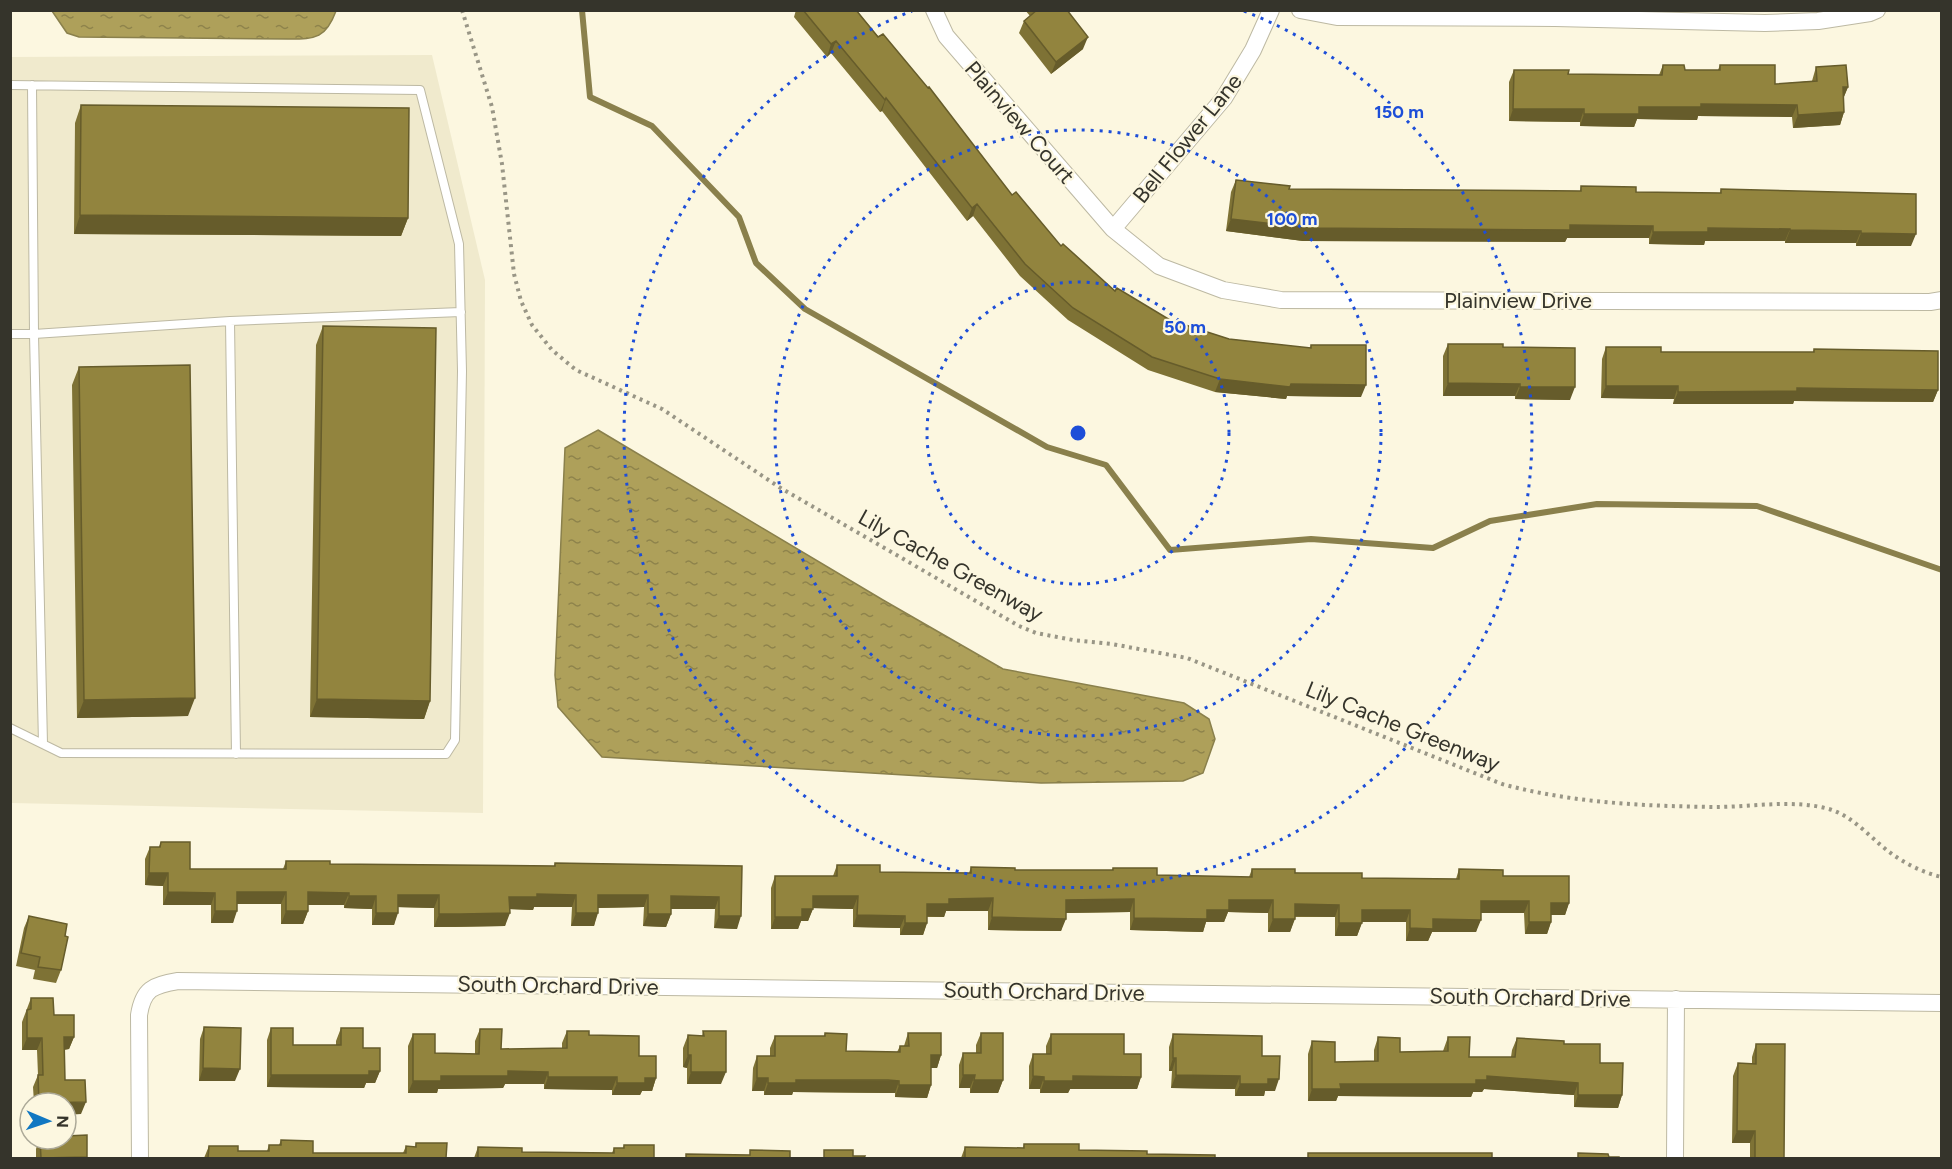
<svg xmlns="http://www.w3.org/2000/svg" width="1952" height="1169" font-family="Figtree,sans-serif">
<defs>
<pattern id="water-ripples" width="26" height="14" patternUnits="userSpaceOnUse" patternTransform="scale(1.5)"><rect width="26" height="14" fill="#aea05a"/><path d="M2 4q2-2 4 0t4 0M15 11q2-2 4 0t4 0" fill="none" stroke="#8e834b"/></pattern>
</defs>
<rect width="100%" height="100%" fill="#fcf7e0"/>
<!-- built -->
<path fill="#f0eacd" d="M 432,55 L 485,280 L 483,813 L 11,803 L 11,57 Z"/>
<!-- water -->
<path fill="url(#water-ripples)" stroke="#8a804c" stroke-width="1.5" d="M 52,11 L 336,11 C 326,38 316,39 289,39 L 79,37 L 67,33 Z
M 598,430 L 883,600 L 1003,669 L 1184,703 L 1209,719 L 1215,739 L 1203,773 L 1183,781 L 1041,783 L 602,757 L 558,707 L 555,675 L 565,448 Z"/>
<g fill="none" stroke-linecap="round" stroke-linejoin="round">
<!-- stream -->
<path stroke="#8a804c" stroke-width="6" d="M 582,10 L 590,97 L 652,126 L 739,217 L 756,263 L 805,309 L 1047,447 L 1106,465 L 1170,550 L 1311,539 L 1433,548 L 1490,521 L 1597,504 L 1757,506 L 1942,570"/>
<defs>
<path id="service" d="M 10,85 L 420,90 L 459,244 L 462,371 L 455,740 L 446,754 L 61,753 L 10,728
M 32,85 L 34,334 L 43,744
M 230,321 L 236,754
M 10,334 L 34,334 L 230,321 L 461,312"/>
<path id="minor" d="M 934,10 L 946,36 L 1113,229 L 1159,266 L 1223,290 L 1281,300 L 1930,302 L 1942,300
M 1300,10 L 1337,17 L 1555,18 L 1765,23 L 1818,21 L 1870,13 L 1877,10
M 1113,229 L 1224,98 L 1253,50 L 1271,10
M 140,1158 L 139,1015 C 143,989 153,985 178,981 L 1942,1003
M 1675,1158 L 1676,999"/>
</defs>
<!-- service casing -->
<use href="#service" stroke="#bdb9a3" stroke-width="10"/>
<!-- minor casing -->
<use href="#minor" stroke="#bdb9a3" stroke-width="18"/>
<!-- path -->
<path stroke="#999686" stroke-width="4" stroke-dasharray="3 4.5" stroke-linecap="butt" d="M 462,10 L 492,107 L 502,164 L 514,274 L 521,301 L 532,325 L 552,350 L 576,370 L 662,409 L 779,487 L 1019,626 L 1036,633 L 1073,640 L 1112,644 L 1187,658 L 1502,784 C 1572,803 1643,806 1715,807 C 1752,807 1793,799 1829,809 C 1855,817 1871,839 1892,854 C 1906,864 1924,873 1942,877"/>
<!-- service -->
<use href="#service" stroke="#fff" stroke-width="8"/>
<!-- minor -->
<use href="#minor" stroke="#fff" stroke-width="16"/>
</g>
<!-- wall -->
<path fill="#7e7235" d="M 796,10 L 856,10 L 1012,195 L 1061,246 L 1115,291 L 1170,320 L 1229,339 L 1310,348 L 1311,345 L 1361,397 L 1287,396 L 1286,399 L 1215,392 L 1148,370 L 1068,320 L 1020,276 L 973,216 L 967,221 L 882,111 L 880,112 L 831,53 L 827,57 L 794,17 Z
M 1025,10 L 1067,10 L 1083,49 L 1051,74 L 1019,33 L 1024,21 L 1030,16 Z
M 1663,65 L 1685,70 L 1718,70 L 1720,65 L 1775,84 L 1812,81 L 1816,67 L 1848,87 L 1843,99 L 1844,112 L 1840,125 L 1793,128 L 1792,117 L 1698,116 L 1697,120 L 1637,119 L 1634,127 L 1580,126 L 1580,122 L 1509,121 L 1509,82 L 1514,70 L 1568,74 L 1659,75 Z
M 81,105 L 408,218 L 401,236 L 74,234 L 75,123 Z
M 1236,180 L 1289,189 L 1580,191 L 1581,186 L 1636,192 L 1720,193 L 1721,189 L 1911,246 L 1856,246 L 1856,243 L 1785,243 L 1785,241 L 1705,241 L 1704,245 L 1649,244 L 1649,238 L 1567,238 L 1565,242 L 1303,241 L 1226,231 L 1231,192 Z
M 323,326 L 430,701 L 424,719 L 310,717 L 316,345 Z
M 1448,344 L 1503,347 L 1570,400 L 1515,399 L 1515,396 L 1443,396 L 1443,356 Z
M 1606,347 L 1661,352 L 1813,352 L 1814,349 L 1938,390 L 1933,402 L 1794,401 L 1793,404 L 1673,404 L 1674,399 L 1601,398 L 1602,359 Z
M 79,367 L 188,716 L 77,718 L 72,385 Z
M 161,842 L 190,869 L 283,869 L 286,861 L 330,864 L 554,866 L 555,863 L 742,866 L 737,929 L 714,928 L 715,909 L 671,909 L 671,914 L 666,927 L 643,926 L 644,907 L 598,908 L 594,926 L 571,926 L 572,907 L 534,907 L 533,910 L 509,909 L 505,926 L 456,927 L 434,927 L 434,908 L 398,907 L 394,925 L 372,925 L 372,909 L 344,908 L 344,905 L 308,905 L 308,911 L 303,924 L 281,924 L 281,904 L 237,904 L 233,923 L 211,923 L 211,905 L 163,905 L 163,886 L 145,885 L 145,859 L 150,847 L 159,847 Z
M 837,865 L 880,872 L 969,873 L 971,867 L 1015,870 L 1112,870 L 1113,868 L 1157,875 L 1249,877 L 1252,869 L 1362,878 L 1456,879 L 1459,869 L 1503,876 L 1569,903 L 1565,915 L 1551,915 L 1551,922 L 1547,934 L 1525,934 L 1524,913 L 1481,913 L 1476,932 L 1432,932 L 1428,941 L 1406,941 L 1406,922 L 1362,922 L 1357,936 L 1335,936 L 1335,917 L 1295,917 L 1290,932 L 1268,932 L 1268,913 L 1228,912 L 1224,922 L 1206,922 L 1203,932 L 1130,930 L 1130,912 L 1066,913 L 1061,931 L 988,930 L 988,911 L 946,911 L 944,917 L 927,917 L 927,923 L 923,935 L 900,935 L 900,928 L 853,927 L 853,909 L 813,908 L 808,921 L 801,921 L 798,929 L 771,929 L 771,888 L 775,876 L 833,876 Z
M 29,916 L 61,970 L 56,983 L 33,979 L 35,970 L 16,966 L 24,928 Z
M 31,998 L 54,1015 L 74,1037 L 69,1049 L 64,1050 L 65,1080 L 81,1114 L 66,1103 L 34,1103 L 33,1087 L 38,1075 L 37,1050 L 22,1050 L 22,1022 Z
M 204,1027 L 235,1081 L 199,1081 L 200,1039 Z
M 271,1028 L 293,1045 L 336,1045 L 336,1041 L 341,1028 L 363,1048 L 380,1071 L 375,1083 L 366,1083 L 364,1088 L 267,1087 L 267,1040 Z
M 480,1029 L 501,1049 L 562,1049 L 562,1043 L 567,1031 L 589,1035 L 639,1056 L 656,1078 L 652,1091 L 642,1091 L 640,1095 L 612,1095 L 612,1090 L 544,1089 L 544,1084 L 505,1084 L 503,1088 L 438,1089 L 437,1093 L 408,1093 L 408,1046 L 413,1034 L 435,1053 L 475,1054 L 475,1041 Z
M 703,1031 L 721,1084 L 687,1084 L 687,1068 L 683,1067 L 683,1048 L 688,1035 L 702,1036 Z
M 825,1033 L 846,1051 L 897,1052 L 900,1046 L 904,1046 L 908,1033 L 941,1055 L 937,1068 L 931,1068 L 931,1085 L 927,1098 L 895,1097 L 895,1093 L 883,1093 L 793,1092 L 792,1095 L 764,1095 L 764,1091 L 752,1091 L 753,1068 L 757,1056 L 770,1056 L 770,1048 L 775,1036 L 824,1036 Z
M 981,1033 L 1003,1080 L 998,1093 L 970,1093 L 970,1088 L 959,1088 L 959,1065 L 963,1053 L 976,1053 L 976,1045 Z
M 1051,1034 L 1124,1054 L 1141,1077 L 1137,1089 L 1070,1089 L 1068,1093 L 1040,1093 L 1040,1089 L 1029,1089 L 1029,1066 L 1033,1054 L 1046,1054 L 1046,1046 Z
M 1173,1034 L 1262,1056 L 1275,1091 L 1265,1091 L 1264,1096 L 1235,1096 L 1235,1089 L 1171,1088 L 1172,1071 L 1169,1071 L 1169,1047 Z
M 1378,1037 L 1400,1052 L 1443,1051 L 1448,1037 L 1469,1057 L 1511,1057 L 1512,1050 L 1517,1038 L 1564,1044 L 1600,1063 L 1622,1095 L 1618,1108 L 1574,1107 L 1574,1095 L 1484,1089 L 1482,1092 L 1473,1092 L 1471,1097 L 1338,1096 L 1336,1101 L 1308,1101 L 1308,1054 L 1312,1041 L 1335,1062 L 1374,1061 L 1374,1050 Z
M 1756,1044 L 1784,1158 L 1750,1158 L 1750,1143 L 1732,1143 L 1733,1076 L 1738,1063 L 1752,1064 L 1752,1057 Z
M 39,1139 L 66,1139 L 87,1157 L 87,1158 L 36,1158 L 36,1149 Z
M 281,1140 L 313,1153 L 403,1153 L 406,1146 L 415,1147 L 416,1143 L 446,1158 L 204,1158 L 209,1146 L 238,1151 L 267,1151 L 269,1145 L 279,1145 Z
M 1024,1144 L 1079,1150 L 1215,1158 L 961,1158 L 965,1147 L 1023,1148 Z
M 624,1145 L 654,1158 L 474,1158 L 478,1147 L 522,1152 L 612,1153 L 614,1148 L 623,1148 Z"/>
<!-- shaded-wall -->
<path fill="#665c2b" d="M 1088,37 L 1083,49 L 1051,74 L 1056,62 Z
M 836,41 L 831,53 L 827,57 L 831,44 Z
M 1843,87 L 1848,87 L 1843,99 Z
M 886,98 L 882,111 L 880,112 L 885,100 Z
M 1701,104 L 1797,105 L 1792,117 L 1698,116 L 1697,120 L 1637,119 L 1634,127 L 1580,126 L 1584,114 L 1639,107 Z
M 1513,109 L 1584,109 L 1580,122 L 1509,121 Z
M 1844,112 L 1840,125 L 1793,128 L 1798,115 Z
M 977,204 L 973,216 L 967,221 L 972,208 Z
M 80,215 L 408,218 L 401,236 L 74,234 Z
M 1231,219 L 1570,225 L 1653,226 L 1649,238 L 1567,238 L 1565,242 L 1303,241 L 1226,231 Z
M 1708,228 L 1790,229 L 1785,241 L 1705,241 L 1704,245 L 1649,244 L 1653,232 Z
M 1790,230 L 1861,231 L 1856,243 L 1785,243 Z
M 1861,233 L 1916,234 L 1911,246 L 1856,246 Z
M 1220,379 L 1366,385 L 1361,397 L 1287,396 L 1286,399 L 1215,392 Z
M 1448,383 L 1520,384 L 1515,396 L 1443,396 Z
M 1606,386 L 1678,386 L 1674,399 L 1601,398 Z
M 1520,387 L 1575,387 L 1570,400 L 1515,399 Z
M 1797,388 L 1938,390 L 1933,402 L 1794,401 L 1793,404 L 1673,404 L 1678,392 Z
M 195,698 L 188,716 L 77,718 L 84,700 Z
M 317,699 L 430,701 L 424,719 L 310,717 Z
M 149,873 L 168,873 L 163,886 L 145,885 Z
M 168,892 L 215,893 L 211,905 L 163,905 Z
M 237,892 L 286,892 L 281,904 L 233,904 Z
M 308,892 L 349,893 L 344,905 L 304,905 Z
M 537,894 L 576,895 L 572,907 L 534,907 L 533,910 L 505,909 L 509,897 Z
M 398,895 L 439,895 L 434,908 L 394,907 Z
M 598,895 L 648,895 L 644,907 L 594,908 Z
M 349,896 L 376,896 L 372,909 L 344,908 Z
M 671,896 L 719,897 L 715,909 L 666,909 Z
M 813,896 L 858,896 L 853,909 L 808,908 Z
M 993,898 L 988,911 L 946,911 L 944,917 L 923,916 L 927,904 L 949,899 Z
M 1134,899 L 1130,912 L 1062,913 L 1066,900 Z
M 1229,900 L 1273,900 L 1268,913 L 1228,912 L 1224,922 L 1206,922 L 1203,932 L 1130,930 L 1134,918 L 1207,910 Z
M 1481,901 L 1529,901 L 1524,913 L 1477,913 Z
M 1551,903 L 1569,903 L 1565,915 L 1547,915 Z
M 1295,904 L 1339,905 L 1335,917 L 1290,916 Z
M 802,909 L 813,909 L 808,921 L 801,921 L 798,929 L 771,929 L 775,917 Z
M 1362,910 L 1410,910 L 1406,922 L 1357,922 Z
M 215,911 L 237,911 L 233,923 L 211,923 Z
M 286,911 L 308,911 L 303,924 L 281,924 Z
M 376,913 L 398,913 L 394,925 L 372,925 Z
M 510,913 L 505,926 L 434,927 L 439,914 Z
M 576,913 L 598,913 L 594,926 L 571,926 Z
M 648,914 L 671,914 L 666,927 L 643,926 Z
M 857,915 L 905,916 L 900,928 L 853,927 Z
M 719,916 L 741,916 L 737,929 L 714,928 Z
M 992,917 L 1066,919 L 1061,931 L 988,930 Z
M 1273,919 L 1295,919 L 1290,932 L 1268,932 Z
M 1433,919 L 1481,920 L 1476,932 L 1432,932 L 1428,941 L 1406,941 L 1410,928 Z
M 1529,922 L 1551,922 L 1547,934 L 1525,934 Z
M 905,923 L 927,923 L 923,935 L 900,935 Z
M 1339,923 L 1362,923 L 1357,936 L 1335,936 Z
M 64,1037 L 74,1037 L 69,1049 L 60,1050 Z
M 27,1038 L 42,1038 L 37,1050 L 22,1050 Z
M 688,1055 L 691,1055 L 687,1068 L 683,1067 Z
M 931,1055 L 941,1055 L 937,1068 L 926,1068 Z
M 1173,1058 L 1176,1058 L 1172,1071 L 1169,1071 Z
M 203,1068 L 240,1069 L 235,1081 L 199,1081 Z
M 369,1071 L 380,1071 L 375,1083 L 366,1083 L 364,1088 L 267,1087 L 271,1075 Z
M 508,1071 L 548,1072 L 544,1084 L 505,1084 L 503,1088 L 438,1089 L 437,1093 L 408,1093 L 413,1081 L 441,1076 Z
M 691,1072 L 726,1072 L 721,1084 L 687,1084 Z
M 963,1075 L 975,1075 L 970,1088 L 959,1088 Z
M 1176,1075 L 1240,1076 L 1235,1089 L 1171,1088 Z
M 1033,1076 L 1044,1077 L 1040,1089 L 1029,1089 Z
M 1073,1076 L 1141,1077 L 1137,1089 L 1070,1089 L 1068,1093 L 1040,1093 L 1044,1081 Z
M 1487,1076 L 1578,1083 L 1574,1095 L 1484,1089 L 1482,1092 L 1473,1092 L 1471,1097 L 1338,1096 L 1336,1101 L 1308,1101 L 1312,1089 L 1340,1084 L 1476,1080 Z
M 548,1077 L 617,1077 L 612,1090 L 544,1089 Z
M 645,1078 L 656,1078 L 652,1091 L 642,1091 L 640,1095 L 612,1095 L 617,1083 Z
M 757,1078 L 768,1078 L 764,1091 L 752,1091 Z
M 1268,1079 L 1279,1079 L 1275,1091 L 1265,1091 L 1264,1096 L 1235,1096 L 1240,1084 Z
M 796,1080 L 899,1081 L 895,1093 L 793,1092 L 792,1095 L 764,1095 L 768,1083 Z
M 974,1080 L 1003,1080 L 998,1093 L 970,1093 Z
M 899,1085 L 931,1085 L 927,1098 L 895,1097 Z
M 1578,1095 L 1622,1095 L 1618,1108 L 1574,1107 Z
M 86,1102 L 81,1114 L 66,1115 L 66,1103 Z
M 1737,1131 L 1755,1131 L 1750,1143 L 1732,1143 Z"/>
<!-- building -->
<path fill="#92843e" stroke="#665c2b" stroke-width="1.5" d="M 803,10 L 856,10 L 878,37 L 883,34 L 928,88 L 929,87 L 1012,195 L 1016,192 L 1061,246 L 1063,244 L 1115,291 L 1117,288 L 1170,320 L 1229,339 L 1311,348 L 1311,345 L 1366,345 L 1366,385 L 1291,384 L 1290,387 L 1220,379 L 1152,357 L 1073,308 L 1025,264 L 977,204 L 972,208 L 886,98 L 885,100 L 836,41 L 831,44 Z
M 1037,10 L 1067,10 L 1088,37 L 1056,62 L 1024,21 Z
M 1663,65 L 1684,65 L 1685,70 L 1720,70 L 1720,65 L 1775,65 L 1775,84 L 1817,81 L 1816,67 L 1846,65 L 1848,87 L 1843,87 L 1844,112 L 1798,115 L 1797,105 L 1701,104 L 1701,107 L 1639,107 L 1639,114 L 1584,114 L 1584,109 L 1513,109 L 1514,70 L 1569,70 L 1568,74 L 1662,75 Z
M 81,105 L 409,108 L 408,218 L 80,215 Z
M 1236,180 L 1290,186 L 1289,189 L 1581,191 L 1581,186 L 1636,187 L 1636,192 L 1721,193 L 1721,189 L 1916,194 L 1916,234 L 1861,233 L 1861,231 L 1790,230 L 1790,229 L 1708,228 L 1708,232 L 1653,232 L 1653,226 L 1570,225 L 1570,230 L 1308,228 L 1231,219 Z
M 323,326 L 436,328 L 430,701 L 317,699 Z
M 1448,344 L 1503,344 L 1503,347 L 1575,348 L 1575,387 L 1520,387 L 1520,384 L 1448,383 Z
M 1606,347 L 1661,347 L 1661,352 L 1814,352 L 1814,349 L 1938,351 L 1938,390 L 1797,388 L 1797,391 L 1678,392 L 1678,386 L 1606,386 Z
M 190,365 L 195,698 L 84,700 L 79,367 Z
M 161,842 L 190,842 L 190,869 L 286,869 L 286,861 L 330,861 L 330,864 L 555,866 L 555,863 L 742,866 L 741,916 L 719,916 L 719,897 L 671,896 L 671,914 L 648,914 L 648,895 L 598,895 L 598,913 L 576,913 L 576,895 L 537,894 L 537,897 L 509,897 L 510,913 L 461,914 L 439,914 L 439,895 L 398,895 L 398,913 L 376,913 L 376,896 L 349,896 L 349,893 L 308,892 L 308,911 L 286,911 L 286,892 L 237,892 L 237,911 L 215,911 L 215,893 L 168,892 L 168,873 L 149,873 L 150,847 L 160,847 Z
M 837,865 L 880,865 L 880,872 L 971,873 L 971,867 L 1015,868 L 1015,870 L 1113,870 L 1113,868 L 1157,868 L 1157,875 L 1252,877 L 1252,869 L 1295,869 L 1295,873 L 1362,873 L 1362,878 L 1459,879 L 1459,869 L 1503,870 L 1503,876 L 1569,876 L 1569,903 L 1551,903 L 1551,922 L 1529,922 L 1529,901 L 1481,901 L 1481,920 L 1433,919 L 1433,929 L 1410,928 L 1410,910 L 1362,910 L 1362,923 L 1339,923 L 1339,905 L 1295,904 L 1295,919 L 1273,919 L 1273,900 L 1229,900 L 1229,910 L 1207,910 L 1207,919 L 1134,918 L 1134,899 L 1066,900 L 1066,919 L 992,917 L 993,898 L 949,899 L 949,904 L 927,904 L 927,923 L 905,923 L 905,916 L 857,915 L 858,896 L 813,896 L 813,909 L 802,909 L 802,917 L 775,917 L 775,876 L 837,876 Z
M 29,916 L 67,924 L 65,936 L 68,937 L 61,970 L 38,967 L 40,957 L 21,953 Z
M 31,998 L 53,998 L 54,1015 L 74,1015 L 74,1037 L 64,1037 L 65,1080 L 85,1080 L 86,1102 L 39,1103 L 38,1075 L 43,1075 L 42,1038 L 27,1038 L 27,1010 L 31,1009 Z
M 204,1027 L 241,1028 L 240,1069 L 203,1068 Z
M 271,1028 L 293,1028 L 293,1045 L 341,1045 L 341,1028 L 363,1028 L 363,1048 L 380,1048 L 380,1071 L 369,1071 L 369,1075 L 271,1075 Z
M 480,1029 L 502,1029 L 501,1049 L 567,1048 L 567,1031 L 589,1031 L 589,1035 L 639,1036 L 639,1056 L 656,1056 L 656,1078 L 645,1078 L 645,1083 L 617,1083 L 617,1077 L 548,1077 L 548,1072 L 508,1071 L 508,1076 L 441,1076 L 441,1081 L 413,1081 L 413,1034 L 435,1034 L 435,1053 L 479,1054 Z
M 703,1031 L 726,1031 L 726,1072 L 691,1072 L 691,1055 L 688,1055 L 688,1035 L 704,1036 Z
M 825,1033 L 847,1034 L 846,1051 L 900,1052 L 900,1046 L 909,1046 L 908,1033 L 941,1033 L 941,1055 L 931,1055 L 931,1085 L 899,1085 L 899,1081 L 888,1080 L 796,1080 L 796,1083 L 768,1083 L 768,1078 L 757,1078 L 757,1056 L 775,1056 L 775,1036 L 825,1036 Z
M 981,1033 L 1003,1033 L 1003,1080 L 974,1080 L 975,1075 L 963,1075 L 963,1053 L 981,1053 Z
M 1051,1034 L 1124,1034 L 1124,1054 L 1141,1054 L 1141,1077 L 1073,1076 L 1073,1081 L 1044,1081 L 1044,1077 L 1033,1076 L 1033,1054 L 1051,1054 Z
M 1173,1034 L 1262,1036 L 1262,1056 L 1280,1056 L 1279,1079 L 1268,1079 L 1268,1084 L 1240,1084 L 1240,1076 L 1176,1075 L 1176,1058 L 1173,1058 Z
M 1378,1037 L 1400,1038 L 1400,1052 L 1448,1051 L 1448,1037 L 1470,1037 L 1469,1057 L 1515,1057 L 1517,1038 L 1564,1041 L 1564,1044 L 1600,1044 L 1600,1063 L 1623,1063 L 1622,1095 L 1578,1095 L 1578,1083 L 1487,1076 L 1487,1080 L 1476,1080 L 1476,1084 L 1340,1084 L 1341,1089 L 1312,1089 L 1312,1041 L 1335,1042 L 1335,1062 L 1378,1061 Z
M 1756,1044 L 1785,1044 L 1784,1158 L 1755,1158 L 1755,1131 L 1737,1131 L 1738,1063 L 1756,1064 Z
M 87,1135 L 87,1157 L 41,1158 L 40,1139 L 66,1139 L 66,1136 Z
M 281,1140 L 313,1141 L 313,1153 L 406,1153 L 406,1146 L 416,1147 L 416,1143 L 447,1143 L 446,1158 L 208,1158 L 209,1146 L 238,1146 L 238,1151 L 269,1151 L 269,1145 L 281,1145 Z
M 1024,1144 L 1079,1144 L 1079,1150 L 1147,1151 L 1147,1154 L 1215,1155 L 1215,1158 L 965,1158 L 965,1147 L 1024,1148 Z
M 624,1145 L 654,1145 L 654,1158 L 478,1158 L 478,1147 L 522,1148 L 522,1152 L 614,1153 L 614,1148 L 624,1148 Z
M 750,1150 L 790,1151 L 790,1158 L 686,1158 L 686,1154 L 750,1155 Z
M 824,1150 L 853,1150 L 853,1156 L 865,1156 L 864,1158 L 824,1158 Z
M 1308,1153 L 1492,1153 L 1492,1158 L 1308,1158 Z
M 1578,1153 L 1608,1154 L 1609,1157 L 1619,1157 L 1619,1158 L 1527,1158 L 1578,1158 Z"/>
<!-- distance rings -->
<g fill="none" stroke="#1d4ed8" stroke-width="3" stroke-dasharray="3 6">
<circle cx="1078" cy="433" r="151"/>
<circle cx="1078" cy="433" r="303"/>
<path d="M1244 11A454 454 0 1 1 912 11"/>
</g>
<g text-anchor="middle" stroke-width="4.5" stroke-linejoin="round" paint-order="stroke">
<!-- street labels -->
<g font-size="22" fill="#35342b" stroke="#fcf7e0">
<text transform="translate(1020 122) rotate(49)" y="8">Plainview Court</text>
<text transform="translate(1187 138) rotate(-51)" y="8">Bell Flower Lane</text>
<text x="1518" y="308">Plainview Drive</text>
<text transform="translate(951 565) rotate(29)" y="8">Lily Cache Greenway</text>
<text transform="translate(1403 726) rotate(22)" y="8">Lily Cache Greenway</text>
<text transform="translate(558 985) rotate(1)" y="8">South Orchard Drive</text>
<text transform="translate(1044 991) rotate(1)" y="8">South Orchard Drive</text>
<text transform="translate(1530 997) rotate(1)" y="8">South Orchard Drive</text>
</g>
</g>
<circle cx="1078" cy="433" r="9" fill="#1d4ed8" stroke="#fcf7e0" stroke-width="3"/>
<g font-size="18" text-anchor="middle" font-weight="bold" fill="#1d4ed8" stroke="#fcf7e0" stroke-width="4.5" stroke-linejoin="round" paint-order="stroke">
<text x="1399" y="118">150 m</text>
<text x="1292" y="225">100 m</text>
<text x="1185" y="333">50 m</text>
</g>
<!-- border -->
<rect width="1952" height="1169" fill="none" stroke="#35342b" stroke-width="24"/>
<!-- north arrow -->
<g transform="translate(48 1121) rotate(92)"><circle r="28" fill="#fcf7e0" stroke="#aca998" stroke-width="1.5"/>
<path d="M0-4.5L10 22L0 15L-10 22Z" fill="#1077c2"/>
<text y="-9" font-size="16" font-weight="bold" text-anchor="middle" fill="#35342b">N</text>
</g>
</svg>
